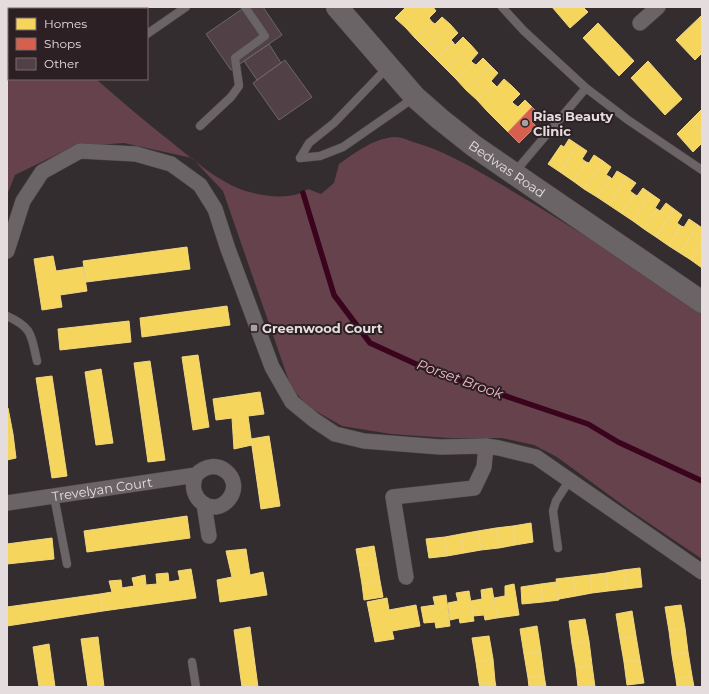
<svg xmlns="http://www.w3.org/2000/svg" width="709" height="694" font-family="Montserrat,sans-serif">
<rect width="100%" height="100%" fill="#342d2f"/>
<!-- green -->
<path fill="#66424d" d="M 9,70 L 9,79 L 96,79 C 122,102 148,124 175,145 C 192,159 210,174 229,184 C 249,195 289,203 308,189 L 321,194 L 334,183 L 339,164 C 355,153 374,138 395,137 C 401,137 408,140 413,142 C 442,150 466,164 492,179 C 564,221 633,266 702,313 L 702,559 L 631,511 L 557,457 L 534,445 L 502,438 L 449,438 L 391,434 L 342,426 L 307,406 L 291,387 L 223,191 L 192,158 L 124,143 L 95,145 L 72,147 L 15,175 L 7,195 L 7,72 Z"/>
<!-- homes -->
<path fill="#f6d55c" stroke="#f1d783" d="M 406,7 L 427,7 L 406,28 L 395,18 Z
M 427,7 L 433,7 L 436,11 L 429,18 L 432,22 L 415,38 L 406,28 Z
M 552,7 L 583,7 L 588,12 L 570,28 Z
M 702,15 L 702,53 L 695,60 L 676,40 Z
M 442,17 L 450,24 L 426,49 L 415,38 L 432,22 L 435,24 Z
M 598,23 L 634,61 L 619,76 L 583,38 Z
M 450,24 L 458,33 L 451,40 L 453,42 L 436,59 L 426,49 Z
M 463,37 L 471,45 L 446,69 L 436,59 L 453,42 L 455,45 Z
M 471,45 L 478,53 L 471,61 L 473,63 L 456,79 L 446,69 Z
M 483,58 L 491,66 L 466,90 L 456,79 L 473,63 L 476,65 Z
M 648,61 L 682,99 L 665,115 L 631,78 Z
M 491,66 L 498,73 L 491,81 L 494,84 L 477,100 L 466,90 Z
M 504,79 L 512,86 L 487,111 L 477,100 L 494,84 L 497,87 Z
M 512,86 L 520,94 L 512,102 L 514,104 L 497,121 L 487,111 Z
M 525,100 L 532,107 L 508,132 L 497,121 L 514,104 L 518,107 Z
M 702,109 L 702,132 L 691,120 Z
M 691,120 L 702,132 L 702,143 L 693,152 L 677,134 Z
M 569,139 L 578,145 L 560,172 L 548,164 L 561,145 L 564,147 Z
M 578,145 L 587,151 L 582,159 L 586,162 L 573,181 L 560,172 Z
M 594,155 L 603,161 L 584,189 L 573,181 L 586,162 L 589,163 Z
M 603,161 L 611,167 L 606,175 L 610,177 L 597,197 L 584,189 Z
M 617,171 L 627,177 L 609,205 L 597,197 L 610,177 L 612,179 Z
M 627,177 L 636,183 L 630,191 L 634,194 L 621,213 L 609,205 Z
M 643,188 L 650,193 L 633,221 L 621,213 L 634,194 L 637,196 Z
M 650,193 L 660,200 L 655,208 L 657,209 L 644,229 L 633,221 Z
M 666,203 L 674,209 L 656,237 L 644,229 L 657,209 L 660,211 Z
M 674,209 L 682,215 L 677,223 L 681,226 L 669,246 L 656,237 Z
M 689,219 L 698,225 L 680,253 L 669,246 L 681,226 L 684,227 Z
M 698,225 L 702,228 L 702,243 L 691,260 L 680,253 Z
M 702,243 L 702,268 L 691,260 Z
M 187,247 L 190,269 L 86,282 L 83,261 Z
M 53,256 L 56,271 L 83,267 L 87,291 L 60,295 L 62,307 L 42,310 L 34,259 Z
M 227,306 L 230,325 L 142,337 L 140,318 Z
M 129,321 L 131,342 L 60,350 L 58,329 Z
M 198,355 L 209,427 L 193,430 L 182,357 Z
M 150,361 L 165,460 L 148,462 L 134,363 Z
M 101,369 L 113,443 L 96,445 L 85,372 Z
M 52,376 L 67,476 L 52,478 L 36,378 Z
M 260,392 L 264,414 L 248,416 L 252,445 L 234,449 L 232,418 L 216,420 L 213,399 Z
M 7,408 L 8,408 L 13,434 L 7,435 Z
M 13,434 L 16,458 L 7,460 L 7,435 Z
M 269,436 L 280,506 L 261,509 L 251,439 Z
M 187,516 L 190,538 L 87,552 L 84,531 Z
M 531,523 L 533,542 L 515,545 L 513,526 Z
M 513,526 L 515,545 L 499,548 L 496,528 Z
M 496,528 L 499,548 L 481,550 L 478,531 Z
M 478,531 L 481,550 L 464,553 L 461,534 Z
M 461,534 L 464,553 L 447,556 L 445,537 Z
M 445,537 L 447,556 L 429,558 L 426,539 Z
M 52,538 L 54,559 L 7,564 L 7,544 Z
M 374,546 L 377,563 L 359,566 L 356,549 Z
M 246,549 L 250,575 L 263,572 L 267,595 L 220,602 L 217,580 L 232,577 L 226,551 Z
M 377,563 L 380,581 L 362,584 L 359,566 Z
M 640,568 L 642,587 L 626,589 L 623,570 Z
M 191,569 L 196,598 L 103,611 L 100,594 L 112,592 L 109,581 L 121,580 L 122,588 L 134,586 L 132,578 L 145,575 L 146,585 L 157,584 L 156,574 L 168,573 L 169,582 L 180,580 L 178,571 Z
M 623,570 L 626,589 L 608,591 L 606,573 Z
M 606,573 L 608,591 L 592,593 L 590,575 Z
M 590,575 L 592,593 L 576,596 L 573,577 Z
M 573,577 L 576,596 L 559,599 L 556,579 Z
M 380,581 L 383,597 L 364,600 L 362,584 Z
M 556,582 L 559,600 L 543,602 L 541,584 Z
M 514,584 L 519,615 L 497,618 L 494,598 L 505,596 L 505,586 Z
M 541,584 L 543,602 L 522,604 L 521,587 Z
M 492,588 L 497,618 L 485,620 L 484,615 L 473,616 L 471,601 L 482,599 L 481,590 Z
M 469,591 L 474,621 L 460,623 L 459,618 L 450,620 L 448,603 L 458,601 L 456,593 Z
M 100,594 L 103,611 L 7,626 L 7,607 Z
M 446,595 L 450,626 L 436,628 L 435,622 L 424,623 L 421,607 L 435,605 L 433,597 Z
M 387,598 L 389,610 L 416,605 L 420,626 L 392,631 L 394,639 L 375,642 L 367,602 Z
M 681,605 L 685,628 L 669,631 L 665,607 Z
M 632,611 L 636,636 L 620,639 L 616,614 Z
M 585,619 L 589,641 L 572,644 L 569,621 Z
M 537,626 L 541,652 L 524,654 L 520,629 Z
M 250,627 L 258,687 L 242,687 L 234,630 Z
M 685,628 L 688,652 L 672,655 L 669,631 Z
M 489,636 L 493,659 L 476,662 L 472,638 Z
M 636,636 L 640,660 L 624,662 L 620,639 Z
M 98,637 L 104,687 L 88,687 L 81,639 Z
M 589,641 L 592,665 L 576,668 L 572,644 Z
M 49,644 L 55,687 L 39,687 L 33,647 Z
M 541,652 L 544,675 L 528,678 L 524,654 Z
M 688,652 L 692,676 L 676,679 L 672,655 Z
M 493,659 L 495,681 L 479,683 L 476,662 Z
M 640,660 L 644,683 L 627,685 L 624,662 Z
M 592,665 L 595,687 L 578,687 L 576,668 Z
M 544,675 L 546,687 L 529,687 L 528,678 Z
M 692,676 L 694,687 L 677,687 L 676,679 Z
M 495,681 L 496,687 L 480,687 L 479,683 Z"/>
<!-- shops -->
<path fill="#d6604d" stroke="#da8578" d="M 532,107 L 539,114 L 531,121 L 536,126 L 519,143 L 508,132 Z"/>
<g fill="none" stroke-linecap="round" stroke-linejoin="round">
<!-- stream -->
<path stroke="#39041c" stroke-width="5.5" d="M 303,193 L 334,295 L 370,343 L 429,370 L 588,424 L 618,442 L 702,481"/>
</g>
<!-- building -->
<path fill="#514147" stroke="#6c6668" d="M 245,7 L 263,7 L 282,35 L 231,70 L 206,34 Z
M 269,44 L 281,63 L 257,80 L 244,61 Z
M 285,60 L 312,97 L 279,120 L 253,83 Z"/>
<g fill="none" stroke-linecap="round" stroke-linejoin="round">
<defs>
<path id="lane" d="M 502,7 L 524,31 L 586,88 L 628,120 L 702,170
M 147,34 L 186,7
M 200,126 L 231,97 L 239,86 L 235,58 L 265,36 L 245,7
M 300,158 L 320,156 L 343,147 L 415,97
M 300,158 L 309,143 L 334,123 L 388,67
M 514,173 L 586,88
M 7,316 C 33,328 31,335 37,361
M 54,496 L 67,564
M 558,548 L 553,511 L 556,501 L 569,481
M 192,662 L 196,687"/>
<g id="street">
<path d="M 640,23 L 658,7"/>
<path d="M 7,251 L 23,201 L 42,172 L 80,151 L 136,154 L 171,164 L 200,185 L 215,209 L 228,249 L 272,367 L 292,402 L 314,420 L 335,434 L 364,441 L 440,447 L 486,446 L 499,448 L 536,457 L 702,572"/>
<path id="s1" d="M 7,503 L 196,475 C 216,453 245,479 229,499 C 213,519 185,498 196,475"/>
<path d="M 204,504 L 209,536"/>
<path d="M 406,577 L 393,497 L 474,488 L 484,467 L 486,446"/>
</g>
<g id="secondary">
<path id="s2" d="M 337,7 L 415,97 L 440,119 L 474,146 L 535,188 L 702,302"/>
</g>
</defs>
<!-- lane casing -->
<use href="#lane" stroke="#50494b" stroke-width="9"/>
<!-- street casing -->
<use href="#street" stroke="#50494b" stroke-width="16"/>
<!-- secondary casing -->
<use href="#secondary" stroke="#50494b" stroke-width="23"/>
<!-- lane -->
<use href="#lane" stroke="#6b6466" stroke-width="8"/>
<!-- street -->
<use href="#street" stroke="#6b6466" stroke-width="15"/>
<!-- secondary -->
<use href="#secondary" stroke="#6b6466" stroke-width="22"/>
</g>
<!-- markers -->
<g fill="#a79fa1" stroke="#2c2024" stroke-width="1.5">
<circle cx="525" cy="123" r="4"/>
<rect x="250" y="324" width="8" height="8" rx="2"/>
</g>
<g text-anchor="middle" stroke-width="4" stroke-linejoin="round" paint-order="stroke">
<!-- poi labels -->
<g font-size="13" font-weight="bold" fill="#e5dcde" stroke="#2c2024" text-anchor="start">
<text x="533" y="121">Rias Beauty<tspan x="533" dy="15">Clinic</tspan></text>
<text x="262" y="333">Greenwood Court</text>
</g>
<!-- street labels -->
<g font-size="13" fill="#e5dcde" stroke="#2c2024">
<text dy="5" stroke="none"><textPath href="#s2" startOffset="236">Bedwas Road</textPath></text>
<text dy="5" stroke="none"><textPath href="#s1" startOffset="96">Trevelyan Court</textPath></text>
</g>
<!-- water labels -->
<g font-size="14" font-style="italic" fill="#f6bacc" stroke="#2c2024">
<text transform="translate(460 379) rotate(20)" y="5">Porset Brook</text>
</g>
</g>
<!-- border -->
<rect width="709" height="694" fill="none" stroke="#e5dcde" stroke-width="16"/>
<!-- legend -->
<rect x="8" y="8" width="140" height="72" fill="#2c2024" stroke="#766b6e"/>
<rect x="16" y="18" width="20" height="12" fill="#f6d55c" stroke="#766b6e"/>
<text x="44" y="28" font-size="12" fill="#e5dcde">Homes</text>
<rect x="16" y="38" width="20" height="12" fill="#d6604d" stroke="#766b6e"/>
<text x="44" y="48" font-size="12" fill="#e5dcde">Shops</text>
<rect x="16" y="58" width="20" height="12" fill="#514147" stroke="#766b6e"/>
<text x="44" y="68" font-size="12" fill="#e5dcde">Other</text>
</svg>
